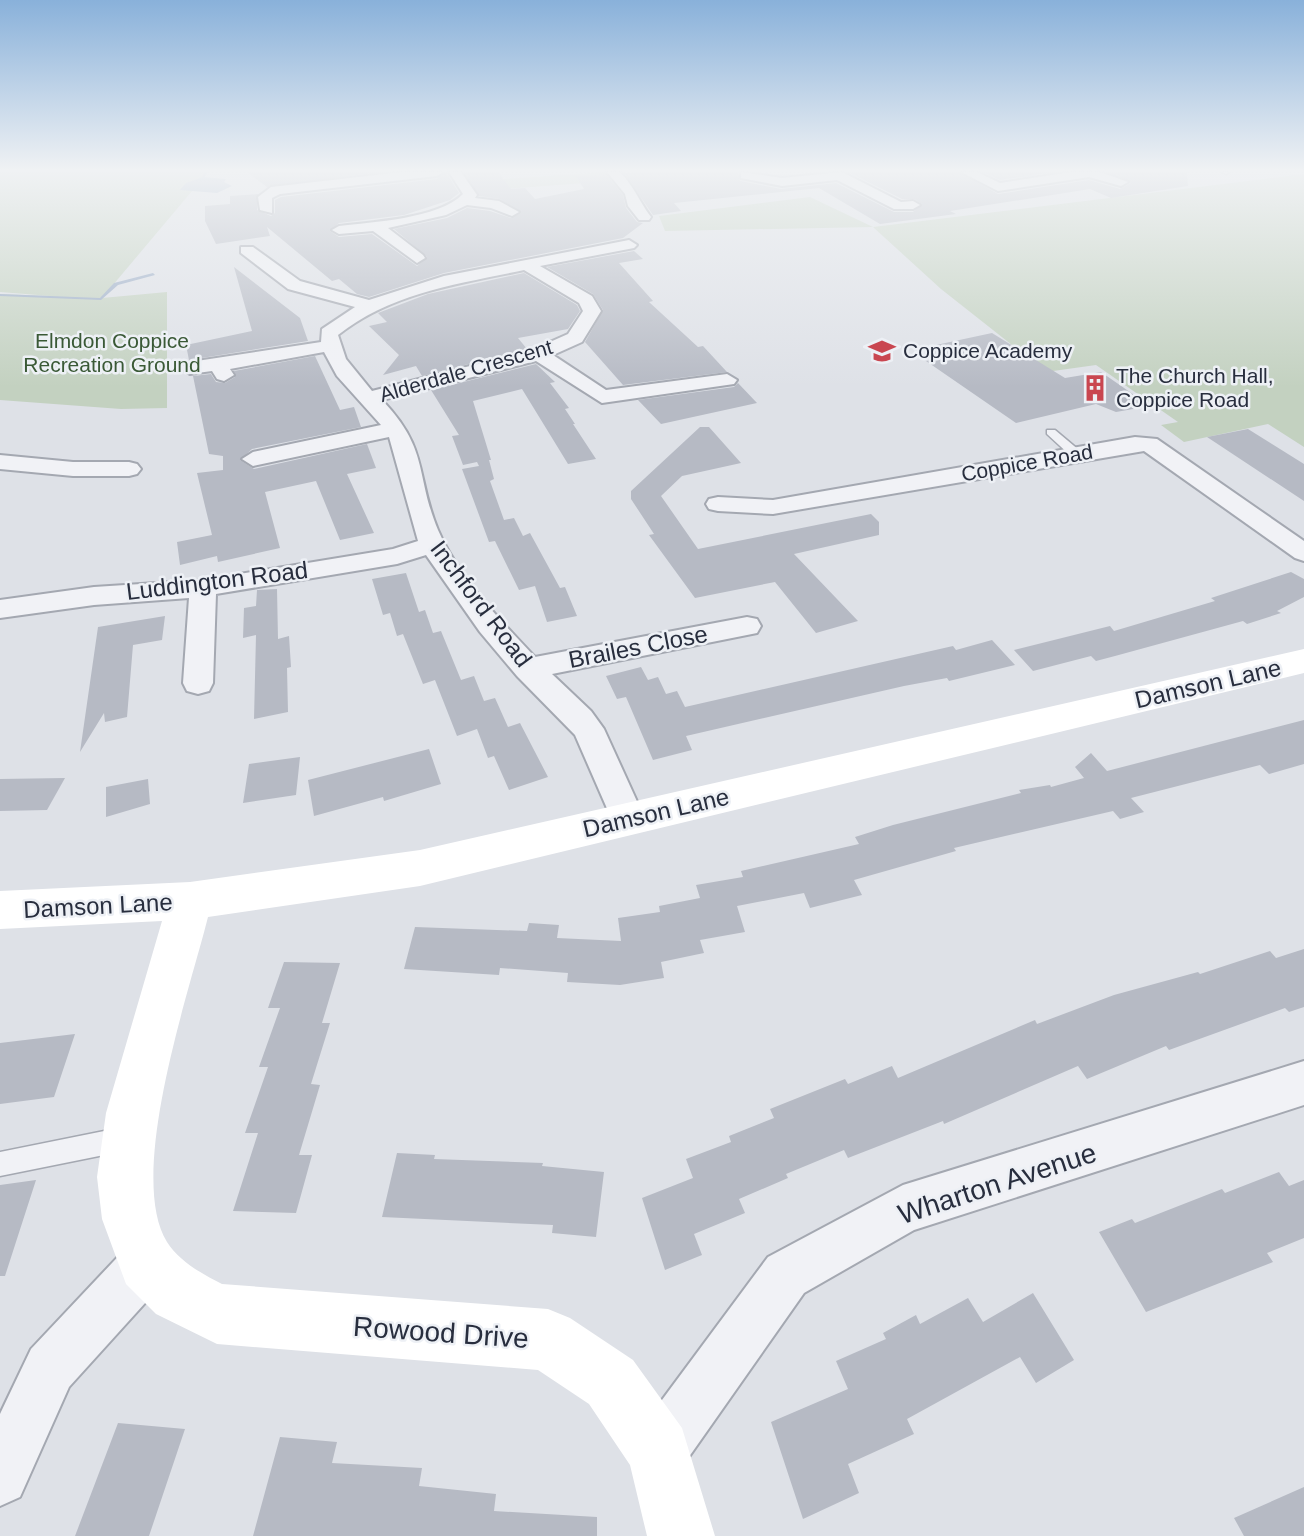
<svg xmlns="http://www.w3.org/2000/svg" width="1304" height="1536" font-family="Arial,sans-serif">
<rect width="100%" height="100%" fill="#dee1e7"/>
<!-- green -->
<path fill="#c3d1c0" d="M 0,172 L 208,172 L 102,298 L 167,292 L 167,408 L 121,409 L 0,400 L 0,294 L 51,296 L 0,292 Z
M 606,172 L 611,181 L 478,191 L 474,181 Z
M 1304,174 L 1304,447 L 1268,424 L 1184,442 L 1161,425 L 1178,422 L 1096,365 L 1046,372 L 941,289 L 873,227 L 665,231 L 659,216 L 810,197 L 873,227 Z"/>
<!-- water -->
<path fill="#9aacc6" d="M 203,177 L 226,179 L 224,182 L 232,186 L 217,193 L 180,190 L 186,183 Z"/>
<g fill="none" stroke-linecap="round" stroke-linejoin="round">
<!-- stream -->
<path fill="#9aacc6" fill-rule="evenodd" d="M 204,172 L 208,172 L 204,178 L 202,178 Z
M 153,273 L 155,275 L 118,285 L 101,300 L 0,296 L 0,294 L 100,298 L 114,283 Z"/>
</g>
<!-- building -->
<path fill="#b6bac4" d="M 247,172 L 379,172 L 267,187 Z
M 446,172 L 459,193 L 450,200 L 404,215 L 339,223 L 330,231 L 339,237 L 372,234 L 417,266 L 427,257 L 394,229 L 447,218 L 467,208 L 490,211 L 511,218 L 521,213 L 500,199 L 479,196 L 464,172 L 498,172 L 511,189 L 525,188 L 535,199 L 584,189 L 576,176 L 606,174 L 623,195 L 626,208 L 637,222 L 643,223 L 623,238 L 444,273 L 369,297 L 357,294 L 339,279 L 332,281 L 267,227 L 270,236 L 216,244 L 205,221 L 205,206 L 230,204 L 230,196 L 258,194 L 257,210 L 271,216 L 275,213 L 275,200 L 281,197 L 437,179 Z
M 738,172 L 740,181 L 781,189 L 836,183 L 894,212 L 913,212 L 922,204 L 914,199 L 902,199 L 848,172 L 959,172 L 998,194 L 1089,180 L 1120,189 L 1131,183 L 1108,172 L 1187,172 L 1188,186 L 1111,198 L 1090,189 L 950,211 L 956,214 L 880,224 L 819,188 L 674,203 L 681,211 L 653,215 L 624,173 Z
M 983,172 L 1054,172 L 1000,180 Z
M 634,251 L 643,259 L 619,263 L 653,301 L 649,302 L 698,347 L 703,346 L 727,372 L 623,385 L 585,342 L 603,310 L 593,294 L 547,267 Z
M 234,267 L 300,318 L 308,341 L 189,360 L 186,345 L 252,331 Z
M 524,273 L 577,305 L 580,311 L 568,329 L 518,338 L 527,349 L 422,376 L 416,366 L 383,375 L 399,355 L 369,326 L 387,322 L 378,313 L 428,294 Z
M 992,333 L 1065,378 L 1101,372 L 1150,406 L 1116,412 L 1096,404 L 1016,423 L 926,361 L 939,359 L 922,348 Z
M 315,356 L 340,410 L 354,407 L 361,427 L 252,449 L 240,460 L 254,469 L 367,444 L 376,468 L 347,474 L 374,533 L 340,540 L 316,481 L 265,492 L 280,548 L 218,562 L 217,556 L 180,565 L 177,542 L 212,535 L 197,473 L 223,470 L 223,456 L 209,454 L 193,376 L 211,374 L 216,382 L 225,383 L 235,377 L 234,371 Z
M 536,364 L 555,382 L 550,383 L 569,408 L 565,409 L 575,424 L 573,424 L 596,459 L 568,464 L 522,389 L 473,401 L 491,460 L 489,460 L 494,479 L 490,481 L 504,520 L 514,518 L 523,536 L 530,533 L 560,588 L 565,587 L 577,616 L 547,622 L 535,586 L 519,590 L 495,541 L 489,542 L 462,469 L 479,466 L 477,462 L 463,465 L 452,436 L 459,435 L 431,390 Z
M 738,383 L 757,403 L 661,424 L 638,400 L 734,387 Z
M 700,427 L 709,427 L 741,463 L 682,476 L 661,496 L 698,549 L 871,514 L 879,522 L 879,535 L 794,554 L 858,621 L 816,633 L 775,582 L 695,598 L 649,535 L 654,534 L 631,499 L 631,491 Z
M 1248,429 L 1304,464 L 1304,501 L 1207,437 Z
M 1291,572 L 1304,579 L 1304,597 L 1277,611 L 1281,613 L 1247,624 L 1243,621 L 1115,656 L 1096,661 L 1091,656 L 1033,671 L 1014,650 L 1110,626 L 1114,631 L 1215,601 L 1211,598 Z
M 406,573 L 419,612 L 425,610 L 433,633 L 441,631 L 461,680 L 474,676 L 484,701 L 495,698 L 508,727 L 520,723 L 548,777 L 509,790 L 494,756 L 488,758 L 477,729 L 457,736 L 435,680 L 423,684 L 403,634 L 397,636 L 390,613 L 383,615 L 372,579 Z
M 277,589 L 278,639 L 289,636 L 291,667 L 287,668 L 288,712 L 254,719 L 256,635 L 243,638 L 244,608 L 256,606 L 257,590 Z
M 165,616 L 162,640 L 133,645 L 127,717 L 105,722 L 104,713 L 80,752 L 98,627 Z
M 992,640 L 1015,665 L 949,681 L 947,678 L 904,686 L 686,736 L 692,750 L 653,760 L 626,697 L 617,699 L 606,676 L 641,667 L 648,680 L 658,677 L 666,694 L 677,691 L 685,707 L 953,646 L 956,650 Z
M 1304,720 L 1304,764 L 1269,774 L 1260,765 L 1131,798 L 1144,812 L 1120,819 L 1113,811 L 954,848 L 956,851 L 854,880 L 862,895 L 810,908 L 804,893 L 737,906 L 745,932 L 700,940 L 704,953 L 661,962 L 664,978 L 620,985 L 567,982 L 568,973 L 500,968 L 499,975 L 404,969 L 415,927 L 527,931 L 529,923 L 559,925 L 557,938 L 621,941 L 618,918 L 660,912 L 659,906 L 700,898 L 696,885 L 743,877 L 741,871 L 859,844 L 855,837 L 893,825 L 1021,793 L 1019,790 L 1050,785 L 1051,787 L 1084,778 L 1075,767 L 1091,753 L 1107,771 Z
M 429,749 L 441,784 L 384,801 L 383,797 L 314,816 L 308,780 Z
M 300,757 L 296,795 L 243,803 L 249,764 Z
M 65,778 L 47,810 L 0,811 L 0,779 Z
M 148,779 L 150,804 L 106,817 L 106,787 Z
M 1304,949 L 1304,1007 L 1289,1012 L 1285,1008 L 1169,1050 L 1166,1046 L 1087,1079 L 1078,1066 L 944,1124 L 943,1121 L 848,1158 L 844,1150 L 786,1174 L 788,1178 L 739,1199 L 745,1213 L 694,1234 L 702,1255 L 665,1270 L 642,1198 L 693,1178 L 686,1159 L 731,1142 L 729,1136 L 774,1118 L 770,1109 L 845,1079 L 848,1084 L 892,1066 L 898,1078 L 1035,1020 L 1037,1024 L 1114,995 L 1198,972 L 1200,974 L 1270,951 L 1276,958 Z
M 284,962 L 340,963 L 322,1023 L 330,1023 L 311,1084 L 320,1085 L 299,1155 L 312,1155 L 296,1213 L 233,1211 L 258,1133 L 245,1133 L 268,1067 L 259,1067 L 280,1008 L 268,1008 Z
M 75,1034 L 54,1097 L 0,1104 L 0,1043 Z
M 397,1153 L 435,1155 L 434,1159 L 543,1163 L 542,1166 L 604,1172 L 596,1237 L 552,1233 L 553,1225 L 382,1217 Z
M 1279,1172 L 1289,1186 L 1304,1180 L 1304,1238 L 1267,1253 L 1273,1262 L 1146,1312 L 1099,1232 L 1132,1219 L 1135,1223 L 1222,1189 L 1225,1193 Z
M 36,1180 L 5,1276 L 0,1276 L 0,1185 Z
M 1033,1293 L 1074,1360 L 1036,1383 L 1020,1357 L 907,1419 L 914,1434 L 848,1464 L 859,1493 L 803,1519 L 771,1422 L 848,1389 L 836,1361 L 886,1339 L 883,1333 L 916,1315 L 920,1324 L 968,1298 L 983,1322 Z
M 118,1423 L 185,1429 L 149,1536 L 75,1536 Z
M 280,1437 L 337,1442 L 332,1463 L 422,1468 L 419,1486 L 496,1494 L 494,1511 L 597,1517 L 597,1536 L 253,1536 Z
M 1304,1487 L 1304,1536 L 1244,1536 L 1234,1518 Z"/>
<g fill="none" stroke-linecap="round" stroke-linejoin="round">
<defs>
<path id="lane" d="M 1222,172 L 1229,172 L 1226,174 Z
M 1047,430 L 1055,430 L 1080,451 L 1080,457 L 1072,457 L 1047,434 Z
M 124,1127 L 133,1130 L 136,1139 L 133,1148 L 124,1151 L 0,1176 L 0,1152 Z"/>
<path id="street" d="M 402,172 L 443,172 L 437,176 L 280,194 L 272,198 L 272,213 L 260,210 L 258,197 L 271,187 Z
M 449,172 L 461,172 L 477,195 L 475,198 L 499,201 L 519,212 L 512,216 L 491,208 L 467,205 L 446,215 L 388,228 L 423,255 L 425,258 L 417,263 L 373,231 L 339,234 L 332,230 L 339,226 C 372,222 438,219 463,194 Z
M 607,172 L 620,172 C 635,188 639,201 651,217 L 649,220 L 639,220 L 628,206 L 625,194 Z
M 741,172 L 782,178 L 842,172 L 901,202 L 913,201 L 920,205 L 913,209 L 894,209 L 837,180 L 782,186 L 741,178 Z
M 961,172 L 977,172 L 1000,183 L 1071,172 L 1100,172 L 1128,182 L 1121,186 L 1089,177 L 998,191 Z
M 629,240 L 637,245 L 634,248 L 540,266 L 592,296 L 601,311 L 582,342 L 553,355 L 606,390 L 727,374 L 737,380 L 734,384 L 602,403 L 536,361 L 382,400 C 430,450 415,475 438,530 C 459,578 500,620 535,657 L 747,617 L 757,619 L 761,626 L 757,633 L 552,674 L 591,711 L 604,729 L 645,819 L 640,829 L 628,833 L 616,829 L 575,735 L 517,676 L 480,632 L 426,555 L 397,564 L 216,594 L 213,683 L 209,691 L 198,694 L 187,691 L 183,683 L 189,598 L 94,605 L 0,618 L 0,600 L 94,587 L 203,580 L 393,549 L 418,541 L 389,437 L 253,466 L 242,459 L 253,452 L 381,425 L 337,376 L 324,352 L 230,369 L 234,375 L 224,381 L 217,379 L 212,371 L 190,374 L 180,368 L 190,362 L 321,342 L 322,329 L 355,307 L 288,289 L 241,253 L 241,247 L 253,247 L 300,281 L 369,300 L 444,276 ZM 524,270 L 579,303 L 583,311 L 568,334 L 532,350 L 372,391 L 346,359 L 338,335 C 392,292 459,284 524,270 Z
M 1135,437 L 1157,439 L 1304,541 L 1304,561 L 1295,558 L 1144,451 L 773,514 L 718,511 L 709,509 L 706,504 L 709,499 L 718,497 L 773,500 Z
M 0,455 L 73,462 L 129,462 L 137,464 L 141,469 L 137,474 L 129,476 L 73,476 L 0,469 Z
M 1304,1061 L 1304,1105 L 914,1230 L 804,1293 L 679,1471 L 659,1479 L 639,1471 L 631,1451 L 639,1431 L 768,1257 L 903,1185 Z
M 147,1238 L 165,1245 L 172,1263 L 165,1281 L 69,1387 L 20,1497 L 0,1506 L 0,1414 L 31,1349 L 129,1245 Z"/>
</defs>
<!-- lane casing -->
<use href="#lane" stroke="#a4a8b1" stroke-width="3"/>
<!-- street casing -->
<use href="#street" stroke="#a4a8b1" stroke-width="4"/>
<!-- lane -->
<use href="#lane" fill="#f1f2f6" fill-rule="evenodd"/>
<!-- street -->
<use href="#street" fill="#f1f2f6" fill-rule="evenodd"/>
<!-- secondary -->
<path fill="#fff" fill-rule="evenodd" d="M 1304,649 L 1304,673 L 420,886 L 208,917 C 189,993 126,1175 167,1242 C 179,1261 202,1274 222,1284 L 548,1309 L 570,1318 L 633,1360 L 682,1428 L 715,1536 L 647,1536 L 630,1465 L 589,1404 L 538,1370 L 217,1344 L 156,1314 L 126,1284 L 102,1219 L 97,1177 L 106,1113 L 162,921 L 0,929 L 0,891 L 190,882 L 420,850 Z"/>
</g>
<!-- sky -->
<linearGradient id="sky" x2="0" y2="1"><stop stop-color="#89b1da"/><stop offset="0.44" stop-color="#f0f2f4"/><stop offset="1" stop-color="#f0f2f4" stop-opacity="0"/></linearGradient>
<rect width="1304" height="387" fill="url(#sky)"/>
<!-- icons -->
<defs>
<symbol id="school-bare" viewBox="-9 -9 18 18"><path d="M0-5L7-2L0 1L-7-2ZM-4 1L0 2.5L4 1V4Q0 6-4 4Z" fill="#c94650" stroke="#edf0f5" stroke-width="2.5" paint-order="stroke"/></symbol>
<symbol id="building-bare" viewBox="-9 -9 18 18"><path d="M-4-6H4V6H1V3H-1V6H-4ZM-2.5-4.3h1.7v1.8h-1.7ZM.8-4.3h1.7v1.8H.8ZM-2.5-1h1.7V.8h-1.7ZM.8-1h1.7V.8H.8Z" fill="#c94650" stroke="#edf0f5" stroke-width="2.5" paint-order="stroke"/></symbol>
</defs>
<g fill-rule="evenodd">
<use href="#school-bare" x="863" y="332" width="38" height="38"/>
<use href="#building-bare" x="1076" y="369" width="38" height="38"/>
</g>
<g text-anchor="middle" stroke-width="5" stroke-linejoin="round" paint-order="stroke">
<!-- far-park labels -->
<g font-size="21" fill="#3a5936" stroke="#edf0f5">
<text x="112" y="348">Elmdon Coppice<tspan x="112" dy="24">Recreation Ground</tspan></text>
</g>
<!-- far-poi labels -->
<g font-size="21" fill="#282e3e" stroke="#edf0f5" text-anchor="start">
<text x="903" y="358">Coppice Academy</text>
<text x="1116" y="383">The Church Hall,<tspan x="1116" dy="24">Coppice Road</tspan></text>
</g>
<!-- far-street labels -->
<g font-size="21" fill="#282e3e" stroke="#edf0f5">
<text transform="translate(466 371) rotate(-16)" y="7">Alderdale Crescent</text>
<text transform="translate(1027 463) rotate(-10)" y="7">Coppice Road</text>
</g>
<!-- street labels -->
<g font-size="24" fill="#282e3e" stroke="#edf0f5">
<text transform="translate(217 581) rotate(-7)" y="8">Luddington Road</text>
<text transform="translate(481 604) rotate(53)" y="8">Inchford Road</text>
<text transform="translate(638 647) rotate(-11)" y="8">Brailes Close</text>
<text transform="translate(1208 684) rotate(-13)" y="8">Damson Lane</text>
<text transform="translate(656 813) rotate(-13)" y="8">Damson Lane</text>
<text transform="translate(98 906) rotate(-3)" y="8">Damson Lane</text>
</g>
<!-- near-street labels -->
<g font-size="28" fill="#282e3e" stroke="#edf0f5">
<text transform="translate(997 1183) rotate(-18)" y="10">Wharton Avenue</text>
<text transform="translate(441 1332) rotate(4)" y="10">Rowood Drive</text>
</g>
</g>
</svg>
